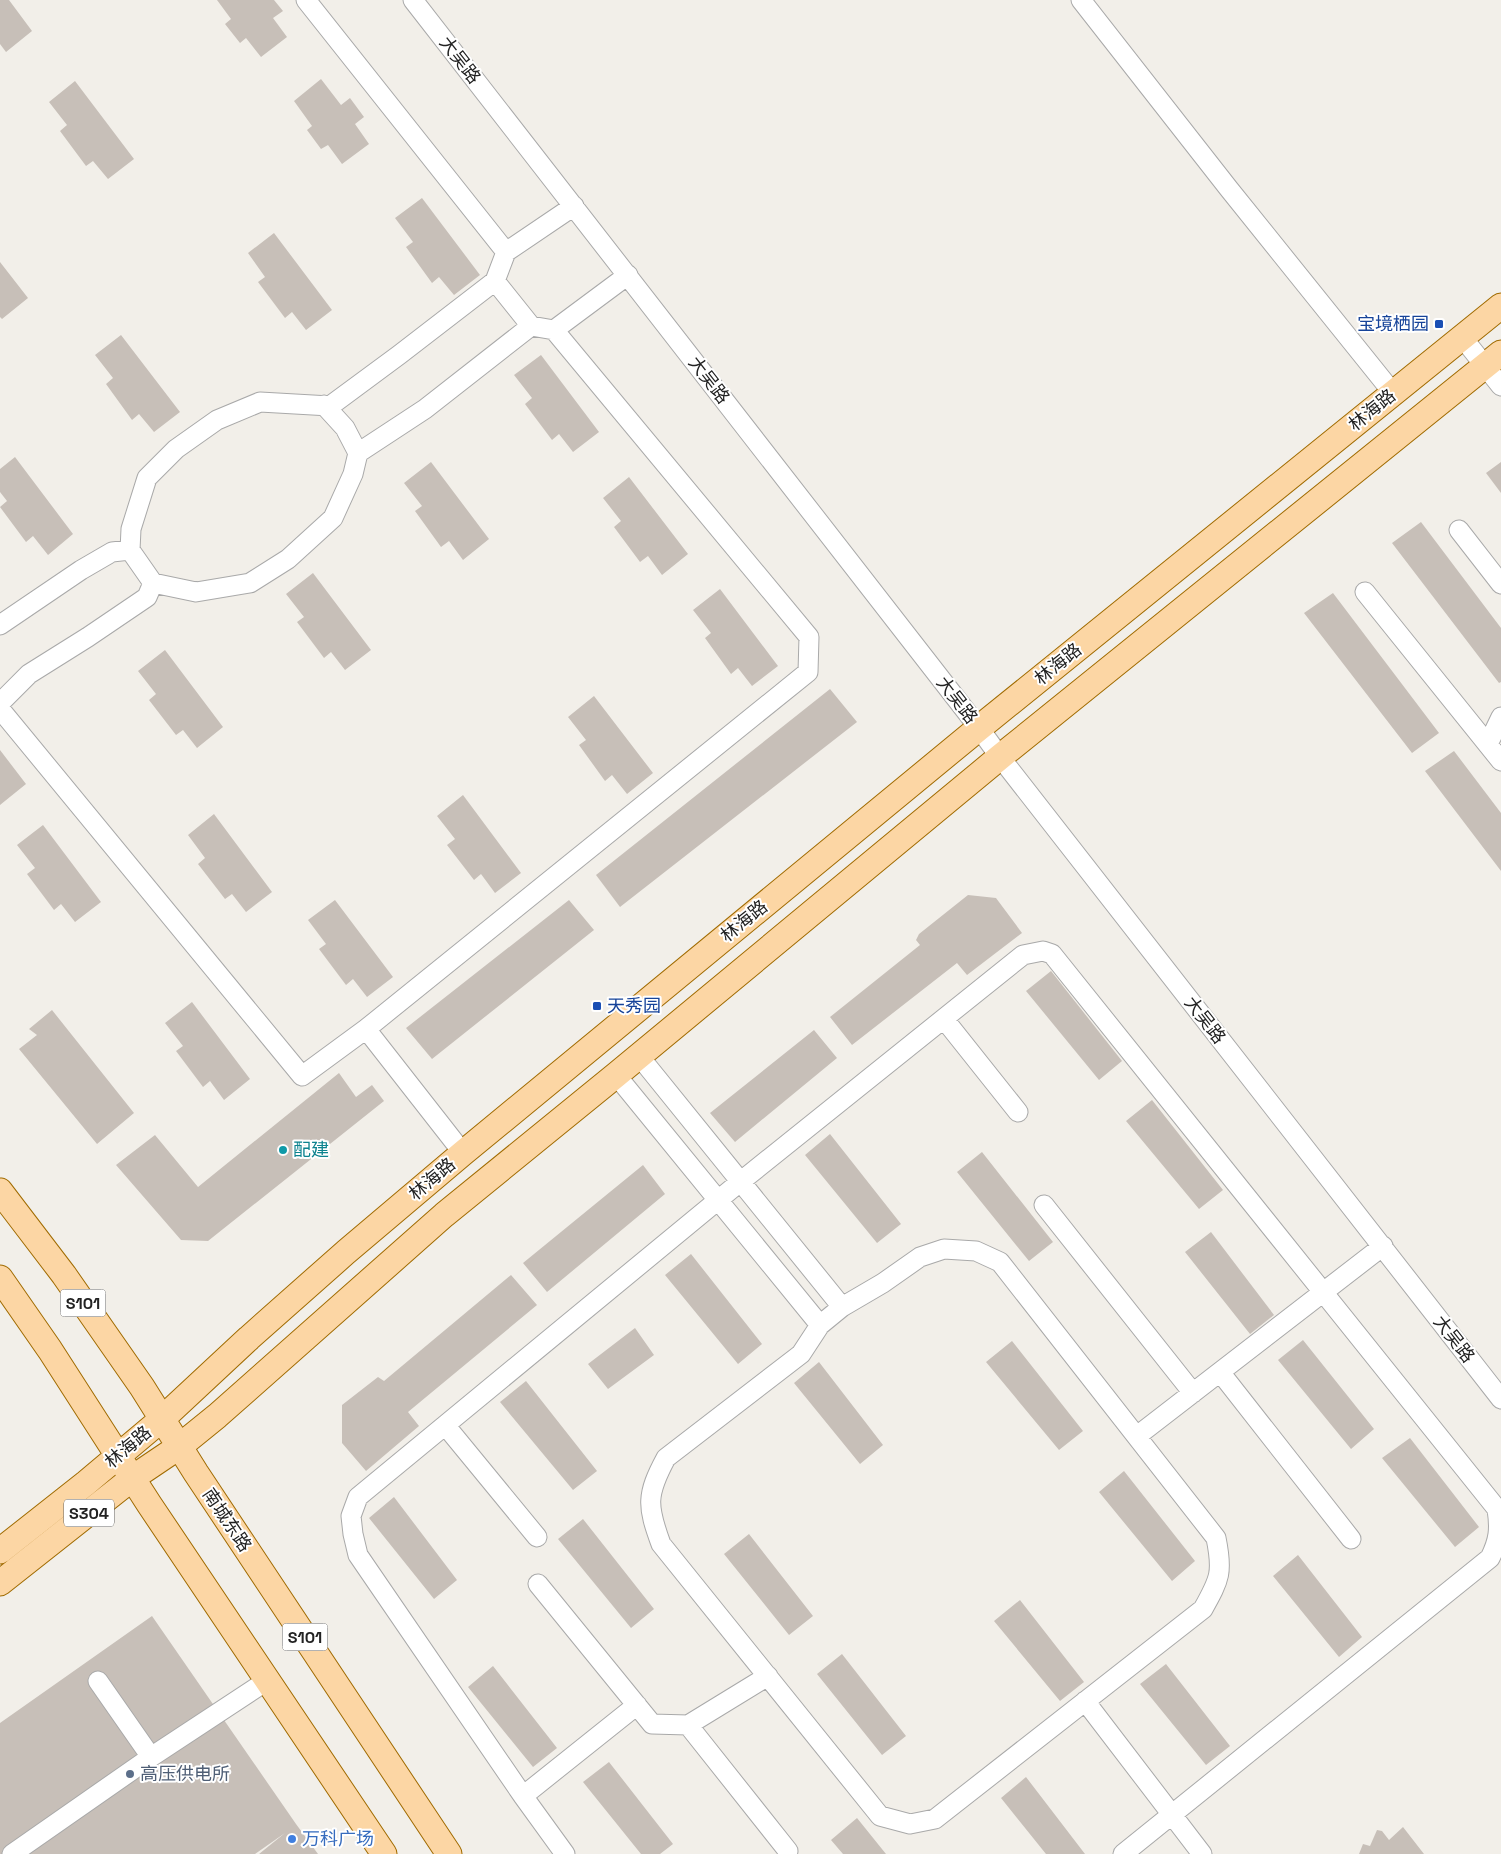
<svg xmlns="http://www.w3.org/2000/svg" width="1501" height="1854" font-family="'Space Grotesk','Noto Sans SC',sans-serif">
<rect width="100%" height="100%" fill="#f2efe9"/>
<!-- building -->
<path fill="#c7bfb8" d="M 0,0 L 9,0 L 32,31 L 6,52 L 0,44 Z
M 217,0 L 274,0 L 283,11 L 273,18 L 287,37 L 261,57 L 246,38 L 240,43 L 225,24 L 231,19 Z
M 321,79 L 341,105 L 350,98 L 364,117 L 355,124 L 369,144 L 342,164 L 328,145 L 321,149 L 307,130 L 312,126 L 294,101 Z
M 75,81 L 134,159 L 108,179 L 93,161 L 86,166 L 60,131 L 67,125 L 49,102 Z
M 422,198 L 480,275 L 454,295 L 439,277 L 432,283 L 406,247 L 413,242 L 395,218 Z
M 274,233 L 332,310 L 306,330 L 292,312 L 285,318 L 258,282 L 265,277 L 248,253 Z
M 0,262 L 28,298 L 2,319 L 0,317 Z
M 121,335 L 180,412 L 154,432 L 139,414 L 132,420 L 106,384 L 113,378 L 95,355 Z
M 541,355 L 599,432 L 573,452 L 559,434 L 552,440 L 525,404 L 532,398 L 514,375 Z
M 15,457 L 73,534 L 48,555 L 33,536 L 26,542 L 0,507 L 7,501 L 0,492 L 0,469 Z
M 431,462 L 489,539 L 463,560 L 449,541 L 441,547 L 415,511 L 422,506 L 404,483 Z
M 1501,462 L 1501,493 L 1486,473 Z
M 629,477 L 688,554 L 662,575 L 648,556 L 640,562 L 614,527 L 621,521 L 603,498 Z
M 1421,522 L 1501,628 L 1501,682 L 1499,683 L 1392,543 Z
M 313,573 L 371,650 L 345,670 L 331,652 L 324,658 L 297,622 L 304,617 L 286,594 Z
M 720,589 L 778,666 L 752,686 L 738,668 L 731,674 L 705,638 L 711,633 L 693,610 Z
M 1333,593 L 1439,733 L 1412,753 L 1304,613 Z
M 165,650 L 223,727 L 197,748 L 183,730 L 176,735 L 149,700 L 156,694 L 138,671 Z
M 830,689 L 857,722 L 620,907 L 596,875 Z
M 594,696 L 653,773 L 627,794 L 612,775 L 605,781 L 579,745 L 586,740 L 568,717 Z
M 0,750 L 26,784 L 0,805 Z
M 1454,751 L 1501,813 L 1501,871 L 1425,771 Z
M 463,795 L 521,873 L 495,893 L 481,874 L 474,880 L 447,845 L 455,839 L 437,816 Z
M 214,814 L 272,892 L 246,912 L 232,894 L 225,899 L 198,864 L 205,858 L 188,835 Z
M 43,825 L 101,902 L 75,922 L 61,904 L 54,910 L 27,874 L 35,868 L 17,845 Z
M 968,895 L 996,898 L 1022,933 L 967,975 L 957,963 L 852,1045 L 830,1017 L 920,945 L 916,940 L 919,934 Z
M 335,900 L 393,977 L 367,997 L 353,979 L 346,985 L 319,949 L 326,944 L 308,920 Z
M 569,900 L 594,930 L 432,1059 L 406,1028 Z
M 1051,971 L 1122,1061 L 1099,1080 L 1026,991 Z
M 192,1002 L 250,1079 L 224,1100 L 210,1081 L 203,1087 L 176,1051 L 183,1046 L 165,1023 Z
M 52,1010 L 134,1113 L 97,1144 L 19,1049 L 37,1035 L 29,1029 Z
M 814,1030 L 837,1058 L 735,1142 L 710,1113 Z
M 339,1073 L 356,1097 L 372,1085 L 384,1101 L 208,1241 L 181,1240 L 116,1165 L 155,1135 L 198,1187 Z
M 1152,1100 L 1223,1190 L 1199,1209 L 1126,1121 Z
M 830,1134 L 901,1224 L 877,1243 L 805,1155 Z
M 982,1152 L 1053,1242 L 1029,1261 L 957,1172 Z
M 643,1165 L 665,1194 L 547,1292 L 523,1263 Z
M 1211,1232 L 1274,1315 L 1250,1334 L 1185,1252 Z
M 691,1254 L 762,1344 L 738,1364 L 665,1275 Z
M 511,1275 L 537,1305 L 408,1412 L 419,1426 L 366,1471 L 342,1443 L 342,1405 L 378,1377 L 384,1381 Z
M 635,1328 L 654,1355 L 608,1389 L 588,1364 Z
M 1303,1340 L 1374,1429 L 1351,1449 L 1278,1360 Z
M 1012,1341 L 1083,1431 L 1059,1450 L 986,1362 Z
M 819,1362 L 883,1445 L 860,1464 L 794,1383 Z
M 526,1381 L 597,1471 L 573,1490 L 500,1402 Z
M 1410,1438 L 1479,1527 L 1455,1547 L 1382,1458 Z
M 1124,1471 L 1195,1561 L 1172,1581 L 1099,1492 Z
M 394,1497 L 457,1580 L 434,1599 L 369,1518 Z
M 583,1519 L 654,1609 L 631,1628 L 558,1539 Z
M 749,1534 L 813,1616 L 789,1635 L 724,1554 Z
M 1298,1555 L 1362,1637 L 1339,1657 L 1273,1576 Z
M 1020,1600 L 1084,1682 L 1060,1701 L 994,1621 Z
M 152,1616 L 296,1824 L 318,1854 L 259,1854 L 285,1833 L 255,1854 L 0,1854 L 0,1723 Z
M 842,1654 L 906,1736 L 882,1755 L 817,1674 Z
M 1166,1664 L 1230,1746 L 1206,1765 L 1140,1684 Z
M 493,1666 L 557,1748 L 533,1767 L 468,1687 Z
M 609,1762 L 673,1844 L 660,1854 L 641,1854 L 583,1782 Z
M 1026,1777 L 1085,1854 L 1046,1854 L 1001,1798 Z
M 857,1818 L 886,1854 L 843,1854 L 831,1840 Z
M 1403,1827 L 1424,1854 L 1359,1854 L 1363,1844 L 1370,1846 L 1377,1830 L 1382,1831 L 1389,1840 Z"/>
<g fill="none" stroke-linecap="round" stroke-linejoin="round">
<defs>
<path id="minor" d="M 306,0 L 506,252 L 574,206
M 413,0 L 979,728 L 1000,757 L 1501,1399
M 1081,0 L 1229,189 L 1393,393
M 506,252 L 495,281 L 399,355 L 330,406 L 260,402 L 217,420 L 176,449 L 147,478 L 131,529 L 130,550 L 153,583 L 196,592 L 250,583 L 288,559 L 333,518 L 353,474 L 358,453 L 425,409 L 531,326 L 554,330
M 495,281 L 531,326
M 1462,337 L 1501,386
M 324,405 L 345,428 L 358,453
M 1459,530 L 1501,584
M 1365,592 L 1501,761
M 0,625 L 81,570 L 112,552 L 130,550
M 0,703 L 29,674 L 88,637 L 147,597 L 153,583
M 0,709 L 302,1076 L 366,1029 L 463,1153
M 1488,744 L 1501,717
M 944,1019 L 1018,1112
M 366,1029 L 808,672 L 809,637 L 554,330 L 628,275
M 639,1056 L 842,1307
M 616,1075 L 820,1325
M 1044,1205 L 1193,1393
M 944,1249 L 976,1251 L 1000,1262 L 1216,1538 C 1223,1572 1220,1579 1203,1609 L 935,1819 L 910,1824 L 880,1816 L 661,1544 C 647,1506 646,1495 666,1458 L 801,1354 L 820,1325 L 842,1307 L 883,1283 L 920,1257 Z
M 1220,1372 L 1351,1539
M 445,1425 L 537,1537
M 1137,1436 L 1383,1246
M 538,1584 L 652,1724 L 688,1725 L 768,1676
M 98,1681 L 151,1757
M 1085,1701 L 1202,1854
M 688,1725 L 788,1851
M 523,1796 L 637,1705
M 12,1854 L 151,1757 L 268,1680
M 565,1854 L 523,1796 L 358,1555 L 353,1534 L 351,1516 L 358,1497 L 740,1182 L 1023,955 L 1043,951 L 1052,954 L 1497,1509 C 1500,1529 1499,1540 1490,1558 L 1123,1854"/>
<path id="major" d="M 0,1191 L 64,1275 L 142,1387 L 196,1473 L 449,1854
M 0,1278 L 50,1350 L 149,1504 L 384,1854
M 0,1551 L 86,1483 L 162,1419 L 249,1338 L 346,1252 L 463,1153 L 979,728 L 1501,306
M 0,1583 L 134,1477 L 180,1446 L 217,1416 L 444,1215 L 616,1075 L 1000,757 L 1501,353"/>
</defs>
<!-- minor casing -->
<use href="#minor" stroke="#a9a9a9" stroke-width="21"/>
<!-- major casing -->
<use href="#major" stroke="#a06b00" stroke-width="27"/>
<!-- minor -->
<use href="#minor" stroke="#fff" stroke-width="19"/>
<!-- major -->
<use href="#major" stroke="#fcd6a4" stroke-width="25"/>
</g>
<!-- markers -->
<g fill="#1a4fb4" stroke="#fff" stroke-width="2">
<rect x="1434" y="319" width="10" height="10" rx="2.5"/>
<rect x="592" y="1001" width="10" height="10" rx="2.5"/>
</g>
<circle fill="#0f9aa8" stroke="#fff" stroke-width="2" cx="283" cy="1150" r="5"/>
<circle fill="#5c6f8a" stroke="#fff" stroke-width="2" cx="130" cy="1774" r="5"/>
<circle fill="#3f7fe0" stroke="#fff" stroke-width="2" cx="292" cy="1839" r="5"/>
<g text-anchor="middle" stroke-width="4" stroke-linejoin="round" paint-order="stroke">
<!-- shield labels -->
<g fill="#fff" stroke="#646464" stroke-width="1">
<rect x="60.5" y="1289.5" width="45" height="27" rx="4"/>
<rect x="64" y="1499.5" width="50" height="27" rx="4"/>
<rect x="282.5" y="1623.5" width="45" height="27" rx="4"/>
</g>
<g font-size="16" font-weight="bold" fill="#222">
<text x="83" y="1309">S101</text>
<text x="89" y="1519">S304</text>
<text x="305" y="1643">S101</text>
</g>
<!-- street labels -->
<g font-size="18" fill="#222" stroke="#fff">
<text transform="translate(460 60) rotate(52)" y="6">大吴路</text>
<text transform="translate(709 380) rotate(52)" y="6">大吴路</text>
<text transform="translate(1372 410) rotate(-39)" y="6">林海路</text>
<text transform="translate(1058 664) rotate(-39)" y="6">林海路</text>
<text transform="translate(957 700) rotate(52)" y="6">大吴路</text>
<text transform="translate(744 921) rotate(-39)" y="6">林海路</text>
<text transform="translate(1205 1020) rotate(52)" y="6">大吴路</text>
<text transform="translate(432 1179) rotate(-40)" y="6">林海路</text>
<text transform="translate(1454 1339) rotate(52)" y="6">大吴路</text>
<text transform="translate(128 1447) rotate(-40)" y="6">林海路</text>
<text transform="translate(227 1520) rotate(56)" y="6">南城东路</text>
</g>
<!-- transit labels -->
<g font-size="18" fill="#164399" stroke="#fff" text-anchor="end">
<text x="1429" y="330">宝境栖园</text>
<text x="607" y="1012" text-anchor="start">天秀园</text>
</g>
<!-- culture labels -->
<g font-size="18" fill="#0d838f" stroke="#fff" text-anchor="start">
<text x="293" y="1156">配建</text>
</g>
<!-- service labels -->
<g font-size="18" fill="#4e5e75" stroke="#fff" text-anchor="start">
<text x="140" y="1780">高压供电所</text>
</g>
<!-- shop labels -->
<g font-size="18" fill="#366cbe" stroke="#fff" text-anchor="start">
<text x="302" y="1845">万科广场</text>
</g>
</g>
</svg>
